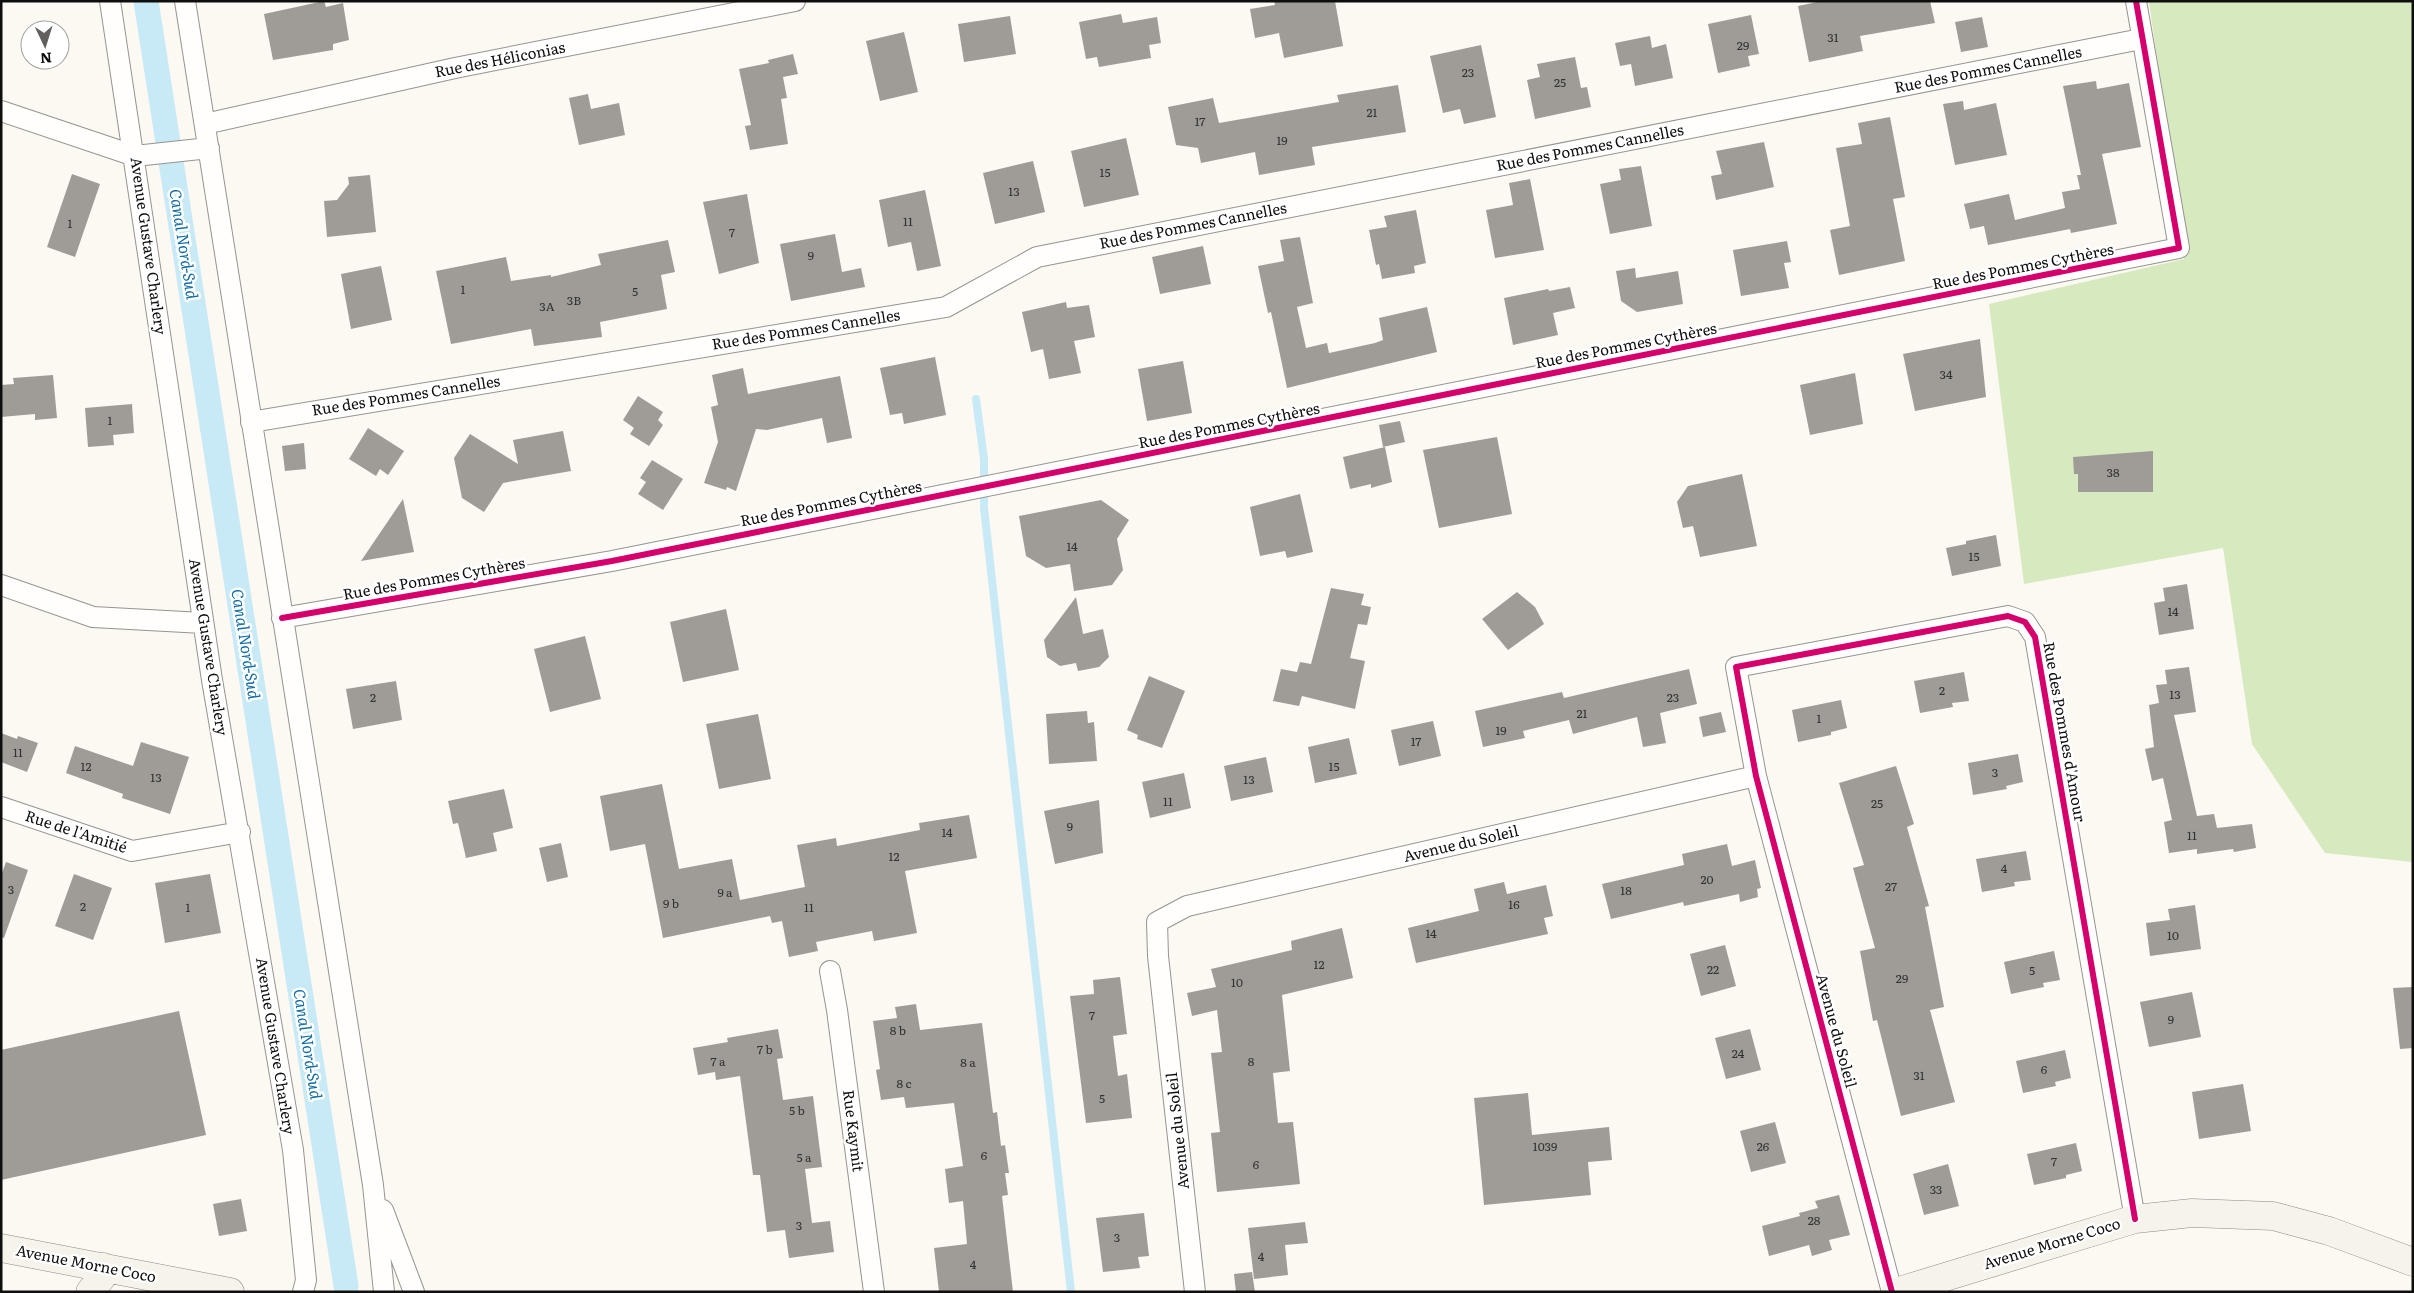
<svg xmlns="http://www.w3.org/2000/svg" width="2414" height="1293" font-family="Literata,serif">
<rect width="100%" height="100%" fill="#fcf9f2"/>
<!-- forest -->
<path fill="#d7e9bf" d="M 2149,1 L 2413,1 L 2413,862 L 2325,853 L 2252,744 L 2223,548 L 2024,584 L 1989,304 L 2184,259 Z"/>
<g fill="none" stroke-linecap="round" stroke-linejoin="round">
<!-- stream -->
<path stroke="#c8e9f6" stroke-width="8" d="M 976,399 L 984,459 L 984,508 L 1071,1292"/>
<!-- canal -->
<path stroke="#c8e9f6" stroke-width="25" d="M 146,1 L 346,1286"/>
</g>
<!-- building -->
<path fill="#9f9c98" d="M 324,1 L 326,7 L 343,3 L 349,40 L 333,44 L 333,50 L 273,60 L 264,14 Z
M 1274,1 L 1335,1 L 1343,46 L 1284,58 L 1279,33 L 1255,38 L 1250,9 L 1275,5 Z
M 1822,1 L 1930,1 L 1935,23 L 1860,36 L 1863,51 L 1809,62 L 1798,6 Z
M 1121,14 L 1123,23 L 1157,17 L 1161,43 L 1149,45 L 1151,58 L 1099,67 L 1097,57 L 1086,59 L 1079,22 Z
M 1751,15 L 1759,54 L 1748,56 L 1750,66 L 1718,73 L 1708,24 Z
M 1010,16 L 1016,54 L 964,62 L 958,24 Z
M 1982,17 L 1988,47 L 1961,52 L 1955,22 Z
M 904,32 L 918,92 L 880,101 L 866,41 Z
M 1650,36 L 1652,48 L 1666,44 L 1673,78 L 1635,86 L 1631,64 L 1620,66 L 1615,43 Z
M 1481,45 L 1496,117 L 1464,124 L 1460,109 L 1443,113 L 1430,56 Z
M 793,54 L 798,74 L 783,77 L 787,98 L 781,99 L 788,144 L 750,150 L 745,126 L 751,125 L 739,69 L 769,63 L 768,60 Z
M 1575,57 L 1581,88 L 1587,87 L 1591,107 L 1535,119 L 1527,80 L 1540,77 L 1537,64 Z
M 2096,81 L 2097,89 L 2129,83 L 2141,147 L 2102,154 L 2117,224 L 2071,233 L 2070,229 L 1988,245 L 1984,226 L 1970,229 L 1964,204 L 2009,194 L 2015,220 L 2065,208 L 2062,192 L 2080,189 L 2077,175 L 2081,175 L 2063,86 Z
M 1398,85 L 1406,132 L 1312,147 L 1315,165 L 1259,175 L 1255,152 L 1201,163 L 1198,148 L 1176,145 L 1168,107 L 1213,98 L 1219,123 L 1339,102 L 1337,95 Z
M 588,94 L 591,109 L 619,103 L 625,135 L 579,145 L 569,98 Z
M 1963,101 L 1964,110 L 1996,103 L 2007,155 L 1955,165 L 1943,104 Z
M 1890,117 L 1905,197 L 1893,199 L 1905,261 L 1839,275 L 1830,230 L 1850,226 L 1836,148 L 1862,144 L 1858,123 Z
M 1126,138 L 1139,195 L 1084,207 L 1071,151 Z
M 1764,142 L 1774,187 L 1716,200 L 1711,176 L 1722,174 L 1716,151 Z
M 1033,161 L 1045,212 L 995,224 L 983,173 Z
M 1641,166 L 1652,226 L 1610,234 L 1600,184 L 1621,180 L 1619,169 Z
M 72,174 L 100,184 L 75,257 L 47,247 Z
M 370,175 L 376,232 L 327,237 L 324,201 L 337,200 L 349,184 L 348,177 Z
M 1530,179 L 1544,250 L 1495,258 L 1486,210 L 1513,205 L 1509,183 Z
M 925,190 L 941,266 L 917,271 L 911,242 L 888,247 L 879,200 Z
M 747,194 L 759,263 L 719,274 L 703,202 Z
M 1416,210 L 1426,263 L 1414,266 L 1415,273 L 1382,279 L 1379,264 L 1376,265 L 1369,230 L 1387,227 L 1384,216 Z
M 835,234 L 842,272 L 861,268 L 865,287 L 791,301 L 780,244 Z
M 1300,237 L 1313,303 L 1297,307 L 1306,348 L 1327,343 L 1329,353 L 1375,343 L 1383,340 L 1379,318 L 1427,307 L 1437,352 L 1287,388 L 1271,312 L 1268,313 L 1258,266 L 1284,261 L 1280,240 Z
M 668,240 L 675,272 L 661,275 L 667,309 L 600,322 L 602,337 L 534,346 L 531,329 L 451,344 L 436,271 L 506,257 L 511,281 L 551,275 L 551,277 L 601,265 L 598,254 Z
M 1787,241 L 1791,262 L 1784,263 L 1789,288 L 1741,296 L 1733,250 Z
M 1203,246 L 1211,284 L 1160,294 L 1152,257 Z
M 381,266 L 392,320 L 351,329 L 341,274 Z
M 1635,268 L 1636,278 L 1678,271 L 1683,304 L 1637,312 L 1621,301 L 1616,271 Z
M 1570,287 L 1575,308 L 1553,313 L 1558,335 L 1513,345 L 1504,298 L 1548,289 L 1549,291 Z
M 1066,302 L 1067,308 L 1089,305 L 1095,337 L 1074,341 L 1081,373 L 1049,379 L 1043,349 L 1031,352 L 1022,312 Z
M 1980,339 L 1986,397 L 1915,411 L 1903,354 Z
M 935,357 L 946,415 L 904,424 L 902,413 L 890,415 L 880,368 Z
M 1183,361 L 1192,413 L 1147,421 L 1138,369 Z
M 743,368 L 748,394 L 840,376 L 852,438 L 827,443 L 822,418 L 767,430 L 756,429 L 736,491 L 727,487 L 726,490 L 704,483 L 718,442 L 711,407 L 718,405 L 712,375 Z
M 1855,373 L 1863,424 L 1810,435 L 1800,385 Z
M 53,375 L 57,418 L 35,420 L 35,414 L 1,417 L 1,385 L 14,384 L 13,378 Z
M 638,396 L 663,412 L 658,420 L 663,425 L 649,446 L 630,434 L 634,428 L 623,420 Z
M 132,404 L 134,433 L 113,435 L 114,445 L 88,447 L 85,408 Z
M 1400,421 L 1405,442 L 1383,447 L 1379,425 Z
M 368,428 L 404,451 L 388,475 L 380,469 L 376,476 L 349,459 Z
M 563,431 L 571,471 L 503,483 L 484,512 L 462,498 L 454,458 L 470,434 L 518,464 L 513,440 Z
M 1497,437 L 1512,514 L 1439,528 L 1423,450 Z
M 304,443 L 306,469 L 285,471 L 282,446 Z
M 1385,447 L 1392,482 L 1371,488 L 1371,484 L 1350,489 L 1343,457 Z
M 2153,451 L 2153,492 L 2078,492 L 2078,474 L 2074,474 L 2073,457 Z
M 652,460 L 683,479 L 663,510 L 638,494 L 646,482 L 640,478 Z
M 1742,474 L 1757,546 L 1700,557 L 1693,526 L 1683,528 L 1677,502 L 1688,486 Z
M 1300,494 L 1313,552 L 1287,558 L 1285,551 L 1260,556 L 1250,507 Z
M 403,499 L 414,552 L 361,561 Z
M 1101,500 L 1129,520 L 1117,539 L 1123,570 L 1112,585 L 1074,591 L 1070,564 L 1046,568 L 1026,556 L 1019,516 Z
M 1996,535 L 2001,566 L 1952,576 L 1946,548 L 1966,544 L 1966,541 Z
M 2187,584 L 2194,629 L 2159,635 L 2154,603 L 2165,601 L 2163,588 Z
M 1331,588 L 1364,594 L 1361,605 L 1371,607 L 1367,625 L 1358,624 L 1350,658 L 1365,661 L 1355,709 L 1302,696 L 1299,706 L 1273,701 L 1281,669 L 1297,672 L 1300,662 L 1311,664 Z
M 1517,592 L 1535,607 L 1544,624 L 1508,650 L 1482,619 Z
M 1076,597 L 1083,634 L 1103,629 L 1109,657 L 1099,667 L 1078,671 L 1076,663 L 1060,666 L 1047,657 L 1044,640 Z
M 726,609 L 739,670 L 683,682 L 670,622 Z
M 585,636 L 601,699 L 550,712 L 534,649 Z
M 2189,667 L 2196,712 L 2174,715 L 2197,816 L 2214,814 L 2217,828 L 2252,824 L 2256,848 L 2234,852 L 2233,849 L 2197,854 L 2197,849 L 2169,853 L 2164,822 L 2172,820 L 2163,778 L 2152,781 L 2145,749 L 2154,747 L 2149,705 L 2159,703 L 2156,685 L 2167,684 L 2165,670 Z
M 1689,669 L 1697,704 L 1660,713 L 1666,743 L 1643,747 L 1637,717 L 1573,734 L 1569,720 L 1523,731 L 1525,738 L 1483,747 L 1475,711 L 1562,692 L 1564,698 Z
M 1964,672 L 1969,701 L 1952,703 L 1953,707 L 1920,713 L 1914,681 Z
M 1149,676 L 1185,691 L 1162,748 L 1137,739 L 1138,735 L 1127,730 Z
M 396,681 L 402,720 L 353,729 L 346,689 Z
M 1841,700 L 1847,728 L 1831,732 L 1831,735 L 1798,742 L 1792,710 Z
M 1087,711 L 1088,723 L 1094,722 L 1097,761 L 1049,764 L 1046,714 Z
M 1721,712 L 1726,732 L 1703,737 L 1699,717 Z
M 758,714 L 771,779 L 719,789 L 706,724 Z
M 1433,721 L 1441,756 L 1399,766 L 1391,730 Z
M 1,733 L 17,739 L 18,736 L 38,743 L 27,772 L 1,762 Z
M 1349,738 L 1357,774 L 1315,783 L 1308,747 Z
M 141,742 L 189,757 L 170,814 L 122,798 L 123,794 L 66,773 L 75,746 L 133,766 Z
M 2018,754 L 2023,782 L 2006,786 L 2007,789 L 1973,795 L 1968,763 Z
M 1266,757 L 1273,792 L 1231,801 L 1224,766 Z
M 1896,766 L 1914,824 L 1907,827 L 1929,906 L 1925,907 L 1944,1007 L 1930,1010 L 1955,1102 L 1901,1116 L 1877,1020 L 1873,1021 L 1860,951 L 1875,948 L 1853,868 L 1864,865 L 1839,783 Z
M 1184,773 L 1191,808 L 1150,818 L 1142,782 Z
M 662,784 L 679,869 L 732,859 L 740,900 L 805,887 L 797,845 L 836,838 L 837,846 L 920,830 L 919,823 L 969,815 L 977,858 L 905,871 L 917,933 L 874,941 L 872,931 L 816,942 L 818,951 L 789,957 L 782,921 L 772,923 L 770,916 L 663,938 L 645,844 L 610,851 L 600,796 Z
M 504,789 L 513,828 L 493,833 L 497,851 L 466,858 L 458,823 L 453,824 L 448,801 Z
M 1099,800 L 1103,853 L 1055,864 L 1044,811 Z
M 561,843 L 568,877 L 547,882 L 539,848 Z
M 1727,844 L 1732,866 L 1755,860 L 1761,888 L 1757,889 L 1758,897 L 1740,902 L 1739,894 L 1684,906 L 1683,902 L 1611,919 L 1602,884 L 1684,865 L 1682,854 Z
M 2026,851 L 2031,880 L 2014,882 L 2015,886 L 1982,892 L 1976,859 Z
M 6,862 L 28,870 L 4,938 L 1,937 L 1,876 Z
M 74,874 L 112,888 L 93,940 L 55,926 Z
M 210,874 L 221,933 L 165,943 L 155,883 Z
M 1504,882 L 1507,894 L 1546,885 L 1553,916 L 1544,918 L 1548,934 L 1416,963 L 1408,928 L 1479,911 L 1474,889 Z
M 2195,905 L 2201,949 L 2150,956 L 2146,923 L 2170,920 L 2168,909 Z
M 1342,928 L 1353,978 L 1282,995 L 1290,1071 L 1273,1073 L 1278,1123 L 1293,1122 L 1300,1184 L 1217,1192 L 1211,1133 L 1220,1132 L 1211,1053 L 1222,1052 L 1217,1010 L 1192,1016 L 1187,993 L 1216,987 L 1211,969 L 1292,950 L 1291,941 Z
M 1725,945 L 1736,986 L 1701,996 L 1690,954 Z
M 2054,951 L 2060,980 L 2043,983 L 2044,987 L 2011,994 L 2004,962 Z
M 1120,977 L 1127,1034 L 1113,1036 L 1118,1076 L 1127,1074 L 1132,1118 L 1086,1123 L 1070,996 L 1094,994 L 1093,980 Z
M 2413,987 L 2413,1048 L 2400,1049 L 2393,988 Z
M 2192,992 L 2201,1037 L 2149,1047 L 2140,1002 Z
M 916,1004 L 920,1030 L 982,1023 L 993,1113 L 997,1112 L 1001,1146 L 1005,1145 L 1009,1173 L 1005,1173 L 1008,1195 L 1002,1196 L 1013,1292 L 939,1292 L 934,1248 L 967,1244 L 963,1201 L 949,1203 L 945,1169 L 963,1166 L 954,1103 L 906,1108 L 904,1097 L 881,1100 L 876,1070 L 880,1069 L 873,1021 L 897,1018 L 895,1007 Z
M 179,1011 L 206,1135 L 1,1180 L 1,1050 Z
M 778,1029 L 783,1058 L 777,1059 L 783,1100 L 813,1096 L 822,1167 L 805,1169 L 812,1223 L 830,1221 L 834,1252 L 789,1258 L 785,1230 L 767,1232 L 760,1175 L 753,1175 L 740,1076 L 716,1080 L 715,1072 L 698,1075 L 693,1048 L 728,1042 L 727,1038 Z
M 1750,1029 L 1761,1070 L 1726,1079 L 1715,1038 Z
M 2065,1050 L 2071,1078 L 2055,1082 L 2056,1086 L 2023,1093 L 2016,1061 Z
M 2243,1084 L 2251,1131 L 2199,1139 L 2192,1092 Z
M 1528,1093 L 1532,1135 L 1609,1127 L 1612,1160 L 1588,1162 L 1591,1195 L 1484,1205 L 1474,1098 Z
M 1775,1122 L 1786,1163 L 1751,1172 L 1740,1131 Z
M 2076,1143 L 2082,1171 L 2066,1175 L 2066,1178 L 2034,1185 L 2027,1154 Z
M 1948,1164 L 1959,1206 L 1924,1215 L 1913,1174 Z
M 1839,1195 L 1850,1235 L 1829,1240 L 1832,1250 L 1812,1256 L 1809,1245 L 1769,1256 L 1762,1226 L 1800,1216 L 1799,1213 L 1818,1208 L 1815,1201 Z
M 241,1199 L 247,1231 L 219,1236 L 213,1204 Z
M 1144,1213 L 1149,1256 L 1138,1257 L 1140,1268 L 1103,1272 L 1096,1218 Z
M 1305,1222 L 1308,1243 L 1285,1245 L 1288,1275 L 1254,1279 L 1248,1228 Z
M 1252,1272 L 1255,1292 L 1236,1292 L 1234,1274 Z"/>
<g fill="none" stroke-linecap="round" stroke-linejoin="round">
<defs>
<path id="street" d="M 110,1 L 212,680 L 293,1150 L 306,1280 L 303,1292
M 185,1 L 373,1185 L 384,1292
M 1,111 L 135,156 L 209,148
M 205,124 L 455,68 L 795,1
M 251,422 L 946,307 L 1037,257 L 2141,39
M 1,585 L 93,617 L 203,623
M 282,618 L 612,561 L 2179,248 L 2136,1
M 1,807 L 132,851 L 240,832
M 830,971 L 837,1010 L 874,1292
M 383,1210 L 414,1292
M 1195,1292 L 1158,956 L 1157,922 L 1187,906 L 1756,776
M 1892,1292 L 1756,776 L 1736,667 L 2008,616 L 2025,622 L 2035,637 L 2135,1219"/>
<path id="secondary" d="M 1,1248 L 230,1292
M 90,1292 L 102,1277 L 103,1267
M 1896,1292 L 2135,1219 L 2192,1213 L 2273,1216 L 2329,1231 L 2413,1262"/>
</defs>
<!-- street casing -->
<use href="#street" stroke="#959491" stroke-width="22"/>
<!-- secondary casing -->
<use href="#secondary" stroke="#8c8a87" stroke-width="29"/>
<!-- street -->
<use href="#street" stroke="#fffefd" stroke-width="20"/>
<!-- secondary -->
<use href="#secondary" stroke="#f5f3ea" stroke-width="28"/>
<defs>
<path id="cycleway" d="M 282,618 L 612,561 L 2179,248 L 2136,1
M 1892,1292 L 1756,776 L 1736,667 L 2008,616 L 2025,622 L 2035,637 L 2135,1219"/>
</defs>
<!-- cycleway casing -->
<use href="#cycleway" stroke="#fff" stroke-width="9"/>
<!-- cycleway -->
<use href="#cycleway" stroke="#d6006c" stroke-width="6"/>
</g>
<g text-anchor="middle" stroke-width="5" stroke-linejoin="round" paint-order="stroke">
<!-- number labels -->
<g font-size="12" fill="#323230">
<text x="1833" y="42">31</text>
<text x="1743" y="50">29</text>
<text x="1468" y="77">23</text>
<text x="1560" y="87">25</text>
<text x="1372" y="117">21</text>
<text x="1200" y="126">17</text>
<text x="1282" y="145">19</text>
<text x="1105" y="177">15</text>
<text x="1014" y="196">13</text>
<text x="908" y="226">11</text>
<text x="70" y="228">1</text>
<text x="732" y="237">7</text>
<text x="811" y="260">9</text>
<text x="463" y="294">1</text>
<text x="635" y="296">5</text>
<text x="574" y="305">3B</text>
<text x="547" y="311">3A</text>
<text x="1946" y="379">34</text>
<text x="110" y="425">1</text>
<text x="2113" y="477">38</text>
<text x="1072" y="551">14</text>
<text x="1974" y="561">15</text>
<text x="2173" y="616">14</text>
<text x="1942" y="695">2</text>
<text x="2175" y="699">13</text>
<text x="373" y="702">2</text>
<text x="1673" y="702">23</text>
<text x="1582" y="718">21</text>
<text x="1819" y="723">1</text>
<text x="1501" y="735">19</text>
<text x="1416" y="746">17</text>
<text x="18" y="757">11</text>
<text x="86" y="771">12</text>
<text x="1334" y="771">15</text>
<text x="1995" y="777">3</text>
<text x="156" y="782">13</text>
<text x="1249" y="784">13</text>
<text x="1168" y="806">11</text>
<text x="1877" y="808">25</text>
<text x="1070" y="831">9</text>
<text x="947" y="837">14</text>
<text x="2192" y="840">11</text>
<text x="894" y="861">12</text>
<text x="2004" y="873">4</text>
<text x="1707" y="884">20</text>
<text x="1891" y="891">27</text>
<text x="11" y="894">3</text>
<text x="1626" y="895">18</text>
<text x="725" y="897">9 a</text>
<text x="671" y="908">9 b</text>
<text x="1514" y="909">16</text>
<text x="83" y="911">2</text>
<text x="188" y="912">1</text>
<text x="809" y="912">11</text>
<text x="1431" y="938">14</text>
<text x="2173" y="940">10</text>
<text x="1319" y="969">12</text>
<text x="1713" y="974">22</text>
<text x="2032" y="975">5</text>
<text x="1902" y="983">29</text>
<text x="1237" y="987">10</text>
<text x="1092" y="1020">7</text>
<text x="2171" y="1024">9</text>
<text x="898" y="1035">8 b</text>
<text x="765" y="1054">7 b</text>
<text x="1738" y="1058">24</text>
<text x="718" y="1066">7 a</text>
<text x="1251" y="1066">8</text>
<text x="968" y="1067">8 a</text>
<text x="2044" y="1074">6</text>
<text x="1919" y="1080">31</text>
<text x="904" y="1088">8 c</text>
<text x="1102" y="1103">5</text>
<text x="797" y="1115">5 b</text>
<text x="1545" y="1151">1039</text>
<text x="1763" y="1151">26</text>
<text x="984" y="1160">6</text>
<text x="804" y="1162">5 a</text>
<text x="2054" y="1166">7</text>
<text x="1256" y="1169">6</text>
<text x="1936" y="1194">33</text>
<text x="1814" y="1225">28</text>
<text x="799" y="1230">3</text>
<text x="1117" y="1242">3</text>
<text x="1261" y="1261">4</text>
<text x="973" y="1269">4</text>
</g>
<!-- street labels -->
<g font-size="15" fill="#0e0e0e" stroke="#fff">
<text transform="translate(500 60) rotate(-11)" y="5">Rue des Héliconias</text>
<text transform="translate(1988 70) rotate(-11)" y="5">Rue des Pommes Cannelles</text>
<text transform="translate(1590 148) rotate(-11)" y="5">Rue des Pommes Cannelles</text>
<text transform="translate(1193 226) rotate(-11)" y="5">Rue des Pommes Cannelles</text>
<text transform="translate(148 246) rotate(82)" y="5">Avenue Gustave Charlery</text>
<text transform="translate(2023 267) rotate(-11)" y="5">Rue des Pommes Cythères</text>
<text transform="translate(806 330) rotate(-9)" y="5">Rue des Pommes Cannelles</text>
<text transform="translate(1626 346) rotate(-11)" y="5">Rue des Pommes Cythères</text>
<text transform="translate(406 396) rotate(-9)" y="5">Rue des Pommes Cannelles</text>
<text transform="translate(1229 426) rotate(-11)" y="5">Rue des Pommes Cythères</text>
<text transform="translate(831 504) rotate(-11)" y="5">Rue des Pommes Cythères</text>
<text transform="translate(434 579) rotate(-10)" y="5">Rue des Pommes Cythères</text>
<text transform="translate(208 647) rotate(81)" y="5">Avenue Gustave Charlery</text>
<text transform="translate(2064 732) rotate(80)" y="5">Rue des Pommes d'Amour</text>
<text transform="translate(76 832) rotate(18)" y="5">Rue de l'Amitié</text>
<text transform="translate(1461 844) rotate(-13)" y="5">Avenue du Soleil</text>
<text transform="translate(1836 1031) rotate(75)" y="5">Avenue du Soleil</text>
<text transform="translate(275 1046) rotate(81)" y="5">Avenue Gustave Charlery</text>
<text transform="translate(853 1131) rotate(83)" y="5">Rue Kaymit</text>
<text transform="translate(1178 1131) rotate(-96)" y="5">Avenue du Soleil</text>
<text transform="translate(2052 1244) rotate(-17)" y="5">Avenue Morne Coco</text>
<text transform="translate(86 1264) rotate(11)" y="5">Avenue Morne Coco</text>
</g>
<!-- water labels -->
<g font-size="16" font-style="italic" fill="#126da4" stroke="#fff">
<text transform="translate(184 244) rotate(81)" y="6">Canal Nord-Sud</text>
<text transform="translate(246 644) rotate(81)" y="6">Canal Nord-Sud</text>
<text transform="translate(308 1044) rotate(81)" y="6">Canal Nord-Sud</text>
</g>
</g>
<!-- border -->
<rect width="2414" height="1293" fill="none" stroke="#0e0e0e" stroke-width="5"/>
<!-- north arrow -->
<g transform="translate(45 45) rotate(176)"><circle r="24" fill="#ffffff" stroke="#9f9f9f"/>
<path d="M0-4L9 19L0 12L-9 19Z" fill="#61605e"/>
<text y="-8" font-size="14" font-weight="bold" text-anchor="middle" fill="#0e0e0e">N</text>
</g>
</svg>
